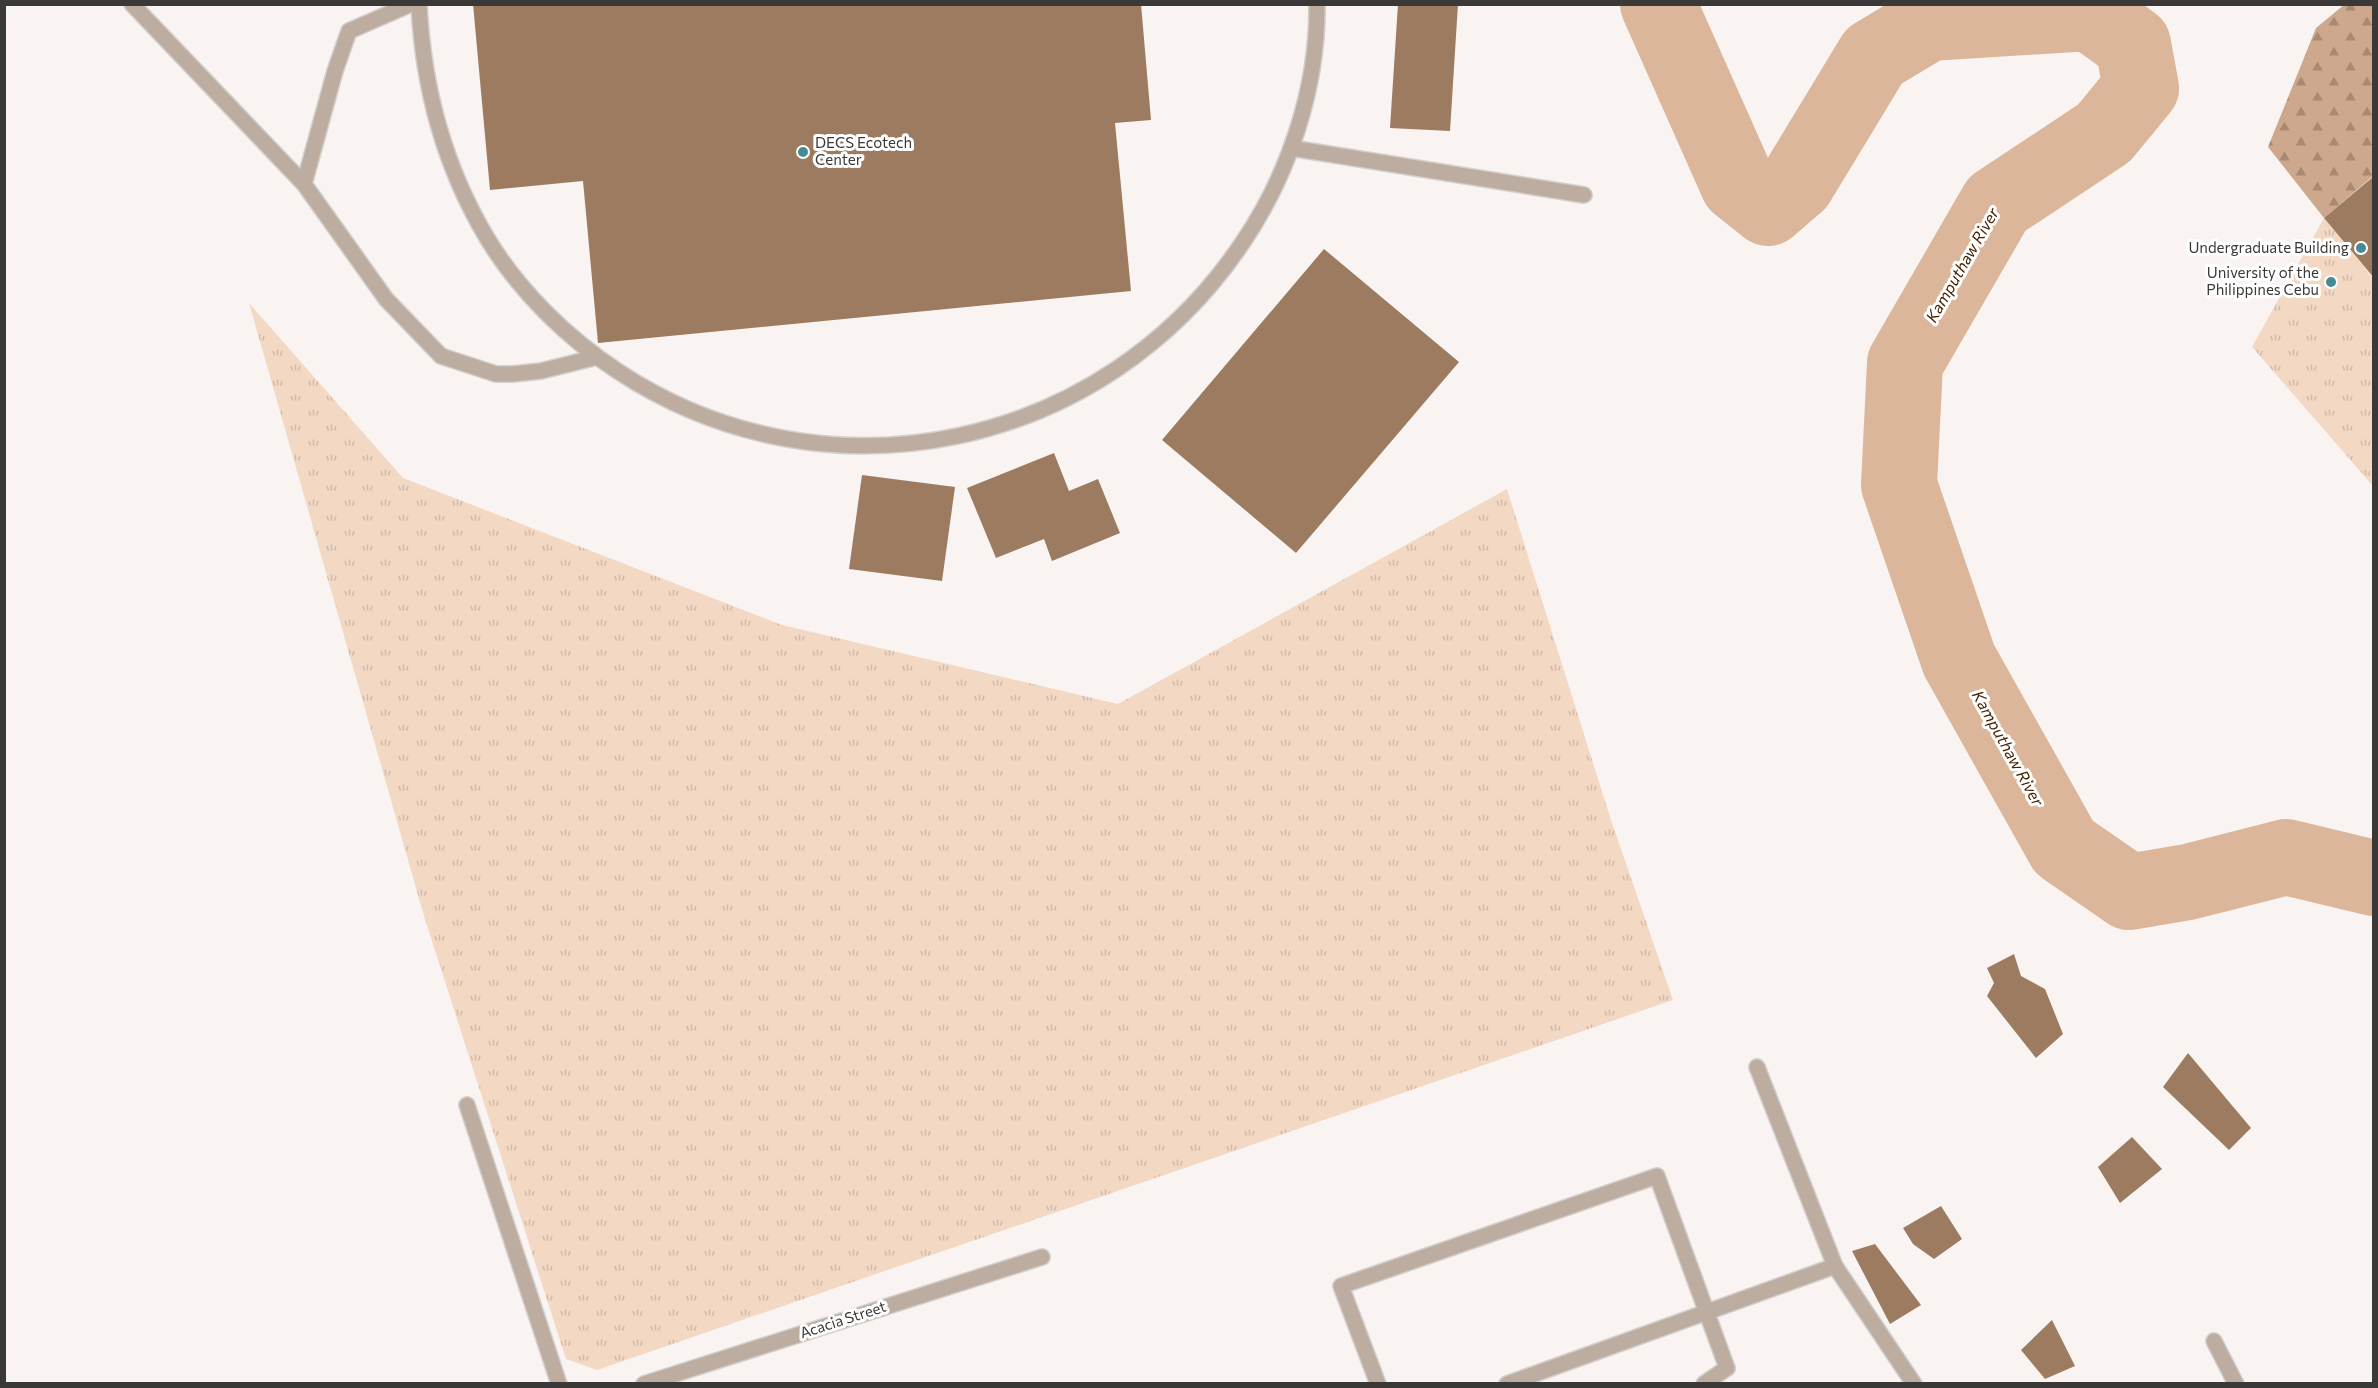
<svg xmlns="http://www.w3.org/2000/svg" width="2378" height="1388" font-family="Commissioner,sans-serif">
<defs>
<pattern id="grass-tufts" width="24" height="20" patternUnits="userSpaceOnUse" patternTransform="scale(1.5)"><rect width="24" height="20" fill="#f3d8c4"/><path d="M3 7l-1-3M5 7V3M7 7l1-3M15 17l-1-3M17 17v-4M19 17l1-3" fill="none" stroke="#d1baa9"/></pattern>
<pattern id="forest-firs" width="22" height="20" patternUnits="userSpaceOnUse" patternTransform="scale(1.5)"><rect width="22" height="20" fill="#cda88d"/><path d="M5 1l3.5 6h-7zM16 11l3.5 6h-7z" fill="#a88a74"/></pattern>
</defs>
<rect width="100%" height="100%" fill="#f9f4f1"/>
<!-- grass -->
<path fill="url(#grass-tufts)" d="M 2324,218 L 2373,278 L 2373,486 L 2252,347 Z
M 249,303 L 403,478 L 782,625 L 1118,704 L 1507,489 L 1610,817 L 1673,1000 L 597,1370 L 566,1359 L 424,916 Z"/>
<!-- forest -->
<path fill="url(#forest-firs)" d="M 2345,4 L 2373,5 L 2373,176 L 2324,218 L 2268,147 L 2316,28 Z"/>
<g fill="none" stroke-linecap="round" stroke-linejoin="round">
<!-- river -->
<path stroke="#dbb69a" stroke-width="76" d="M 1658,4 L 1738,184 L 1768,208 L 1797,183 L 1874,56 L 1929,23 L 2090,13 L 2133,44 L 2141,88 L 2104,133 L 1997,204 L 1905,363 L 1899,485 L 1959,660 L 2064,847 L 2129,892 L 2188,882 L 2286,857 L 2374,878"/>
</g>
<!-- building -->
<path fill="#9d7b61" d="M 473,4 L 1141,4 L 1151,120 L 1115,123 L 1131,291 L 598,343 L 583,181 L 490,190 Z
M 1398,4 L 1458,4 L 1450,131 L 1390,128 Z
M 2374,176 L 2374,278 L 2324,218 Z
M 1324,249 L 1459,362 L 1296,553 L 1162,440 Z
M 1054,453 L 1069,491 L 1098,479 L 1120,533 L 1052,561 L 1044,539 L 996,558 L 967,488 Z
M 862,475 L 955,487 L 942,581 L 849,569 Z
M 2014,954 L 2021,976 L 2045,989 L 2063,1034 L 2036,1058 L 1987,996 L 1994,983 L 1987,968 Z
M 2188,1053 L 2251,1128 L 2229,1150 L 2163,1087 Z
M 2132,1137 L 2162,1169 L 2120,1203 L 2098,1167 Z
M 1941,1206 L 1962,1239 L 1934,1259 L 1913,1244 L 1903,1228 Z
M 1875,1244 L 1921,1305 L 1890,1324 L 1852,1251 Z
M 2052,1320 L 2075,1366 L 2045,1379 L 2021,1350 Z"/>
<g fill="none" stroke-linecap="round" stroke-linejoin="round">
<defs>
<path id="minor" d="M 132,4 L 304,184
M 411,4 L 349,31 L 335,71 L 304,184 L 386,299 L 441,356 L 496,374 L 513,374 L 541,371 L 597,357
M 419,4 C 423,88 444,166 487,238 C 519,291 567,338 619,372 C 828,509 1105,449 1243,242 C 1289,174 1318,88 1317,4
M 1291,148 L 1584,195
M 1757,1067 L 1835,1266 L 1914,1384
M 467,1105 L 559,1384
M 2214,1341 L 2236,1384
M 644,1384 L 1042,1257
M 1378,1384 L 1341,1286 L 1657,1176 L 1727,1368 L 1704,1384
M 1507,1384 L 1835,1266"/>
</defs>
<!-- minor casing -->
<use href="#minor" stroke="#d3cfcc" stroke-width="18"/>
<!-- minor -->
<use href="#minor" stroke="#bdaca0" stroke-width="15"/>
</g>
<!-- markers -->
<g fill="#458b95" stroke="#fff" stroke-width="2">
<circle cx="803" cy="152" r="6"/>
<circle cx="2361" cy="248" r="6"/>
<circle cx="2331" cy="282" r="6"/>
</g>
<g text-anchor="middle" stroke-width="6" stroke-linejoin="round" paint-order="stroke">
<!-- poi labels -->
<g font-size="15" fill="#3b3938" stroke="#fff" text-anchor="end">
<text x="815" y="148" text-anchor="start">DECS Ecotech<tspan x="815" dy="17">Center</tspan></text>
<text x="2349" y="253">Undergraduate Building</text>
<text x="2319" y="278">University of the<tspan x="2319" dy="17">Philippines Cebu</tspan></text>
</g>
<!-- street labels -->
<g font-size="15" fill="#3b3938" stroke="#fff">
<text transform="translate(843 1320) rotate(-18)" y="5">Acacia Street</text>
</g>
<!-- water labels -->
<g font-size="16" font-style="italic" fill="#472301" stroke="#fff">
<text transform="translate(1962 265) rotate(-60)" y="6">Kamputhaw River</text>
<text transform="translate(2008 748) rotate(61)" y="6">Kamputhaw River</text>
</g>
</g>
<!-- border -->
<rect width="2378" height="1388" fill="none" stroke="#3b3938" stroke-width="12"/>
</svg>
